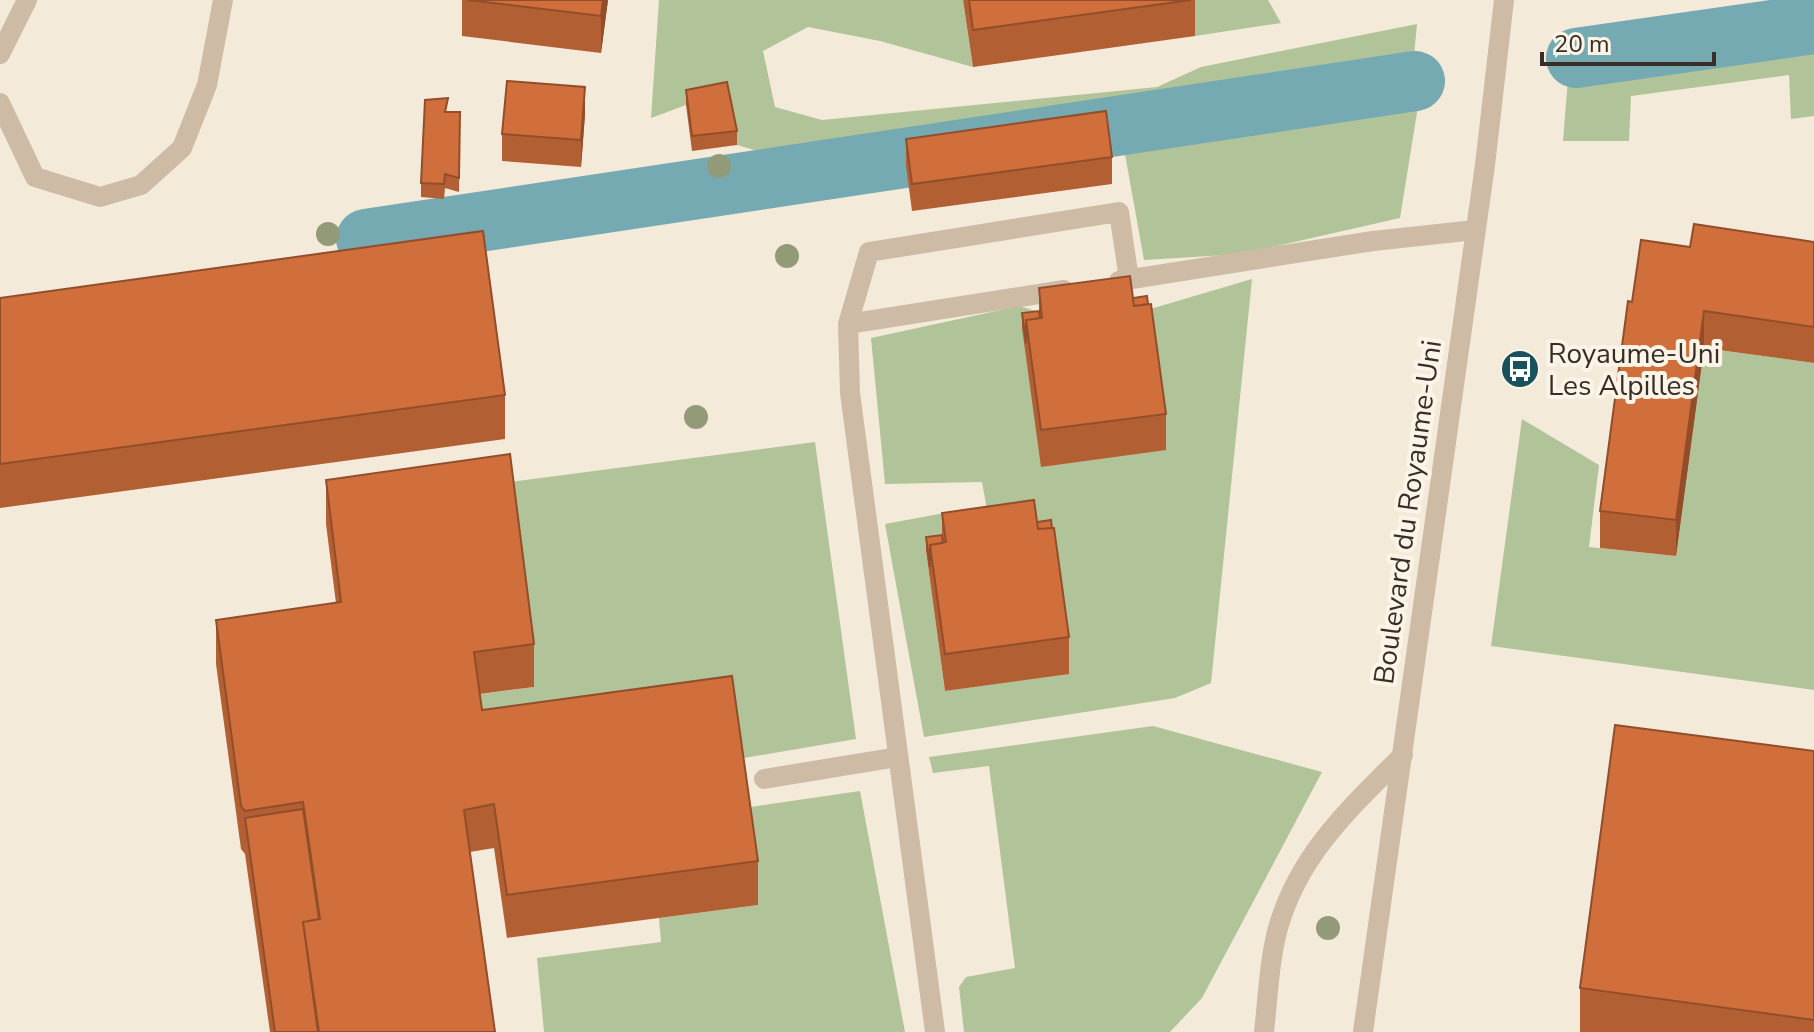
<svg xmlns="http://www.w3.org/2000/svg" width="1814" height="1032" font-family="'Nunito Sans',sans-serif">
<rect width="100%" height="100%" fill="#f4eada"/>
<!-- green -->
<path fill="#b1c499" d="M 659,0 L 963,0 L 973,67 L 880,41 L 808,27 L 763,51 L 775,107 L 822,120 L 1157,87 L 1201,67 L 1417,24 L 1413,67 L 786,159 L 737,145 L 727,97 L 686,105 L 651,118 Z
M 1189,0 L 1268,0 L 1281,23 L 1195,36 Z
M 1783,0 L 1814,0 L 1814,13 L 1573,48 L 1572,32 L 1782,4 Z
M 1814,31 L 1814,116 L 1791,119 L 1789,75 L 1631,96 L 1629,141 L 1563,141 L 1569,66 Z
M 1381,92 L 1420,94 L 1400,218 L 1242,254 L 1144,260 L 1121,132 Z
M 1252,279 L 1211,683 L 1175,698 L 924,737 L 885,524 L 966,509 L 974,536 L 926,552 L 945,691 L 1069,673 L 993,542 L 982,482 L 885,484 L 871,338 L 1019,306 L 1069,321 L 1147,310 Z
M 1704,348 L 1814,363 L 1814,690 L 1491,646 L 1522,419 L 1599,465 L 1589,547 L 1676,556 Z
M 815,442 L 856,739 L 738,759 L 482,754 L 474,695 L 534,687 L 510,482 Z
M 1153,726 L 1322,772 L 1202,998 L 1170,1032 L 964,1032 L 959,987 L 966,977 L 1015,968 L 989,766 L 933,773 L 929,757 Z
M 860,791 L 905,1032 L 544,1032 L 537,958 L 661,942 L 659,918 L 758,905 L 744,808 Z"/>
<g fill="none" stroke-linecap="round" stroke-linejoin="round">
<!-- canal -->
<path stroke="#76aab3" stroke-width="60" d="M 1576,58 L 1814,24
M 366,239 L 1415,81"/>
<!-- lane -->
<path stroke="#cdbba5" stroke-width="20" d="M 1119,281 L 1373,241 L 1475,230
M 848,324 L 1064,290
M 764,779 L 898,757
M 935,1032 L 850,393 L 848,324 L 869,252 L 1119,212 L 1129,279
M 1264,1032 C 1268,998 1269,961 1278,928 C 1299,854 1350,808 1403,755"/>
<!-- street -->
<path stroke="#cdbba5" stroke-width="20" d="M 0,54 L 27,0
M 0,103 L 35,177 L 100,197 L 141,185 L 182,148 L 207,85 L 223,0
M 1363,1032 L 1485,165 L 1504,0"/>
</g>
<!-- trees -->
<g fill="#929a78">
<circle cx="719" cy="166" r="12"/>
<circle cx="328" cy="234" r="12"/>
<circle cx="787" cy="256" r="12"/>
<circle cx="696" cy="417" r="12"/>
<circle cx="1328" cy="928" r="12"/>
</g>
<!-- wall -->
<path fill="#b35f34" d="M 462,0 L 608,0 L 601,53 L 462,36 Z
M 963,0 L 1195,0 L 1195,36 L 973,67 Z
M 686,90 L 737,131 L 737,145 L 692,151 L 686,105 Z
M 448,112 L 460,112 L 459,192 L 445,188 L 444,199 L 421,197 L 421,183 Z
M 585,114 L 581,167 L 502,161 L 502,134 Z
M 906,139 L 1112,157 L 1112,184 L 912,211 L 906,166 Z
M 1814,242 L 1814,363 L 1704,348 L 1676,556 L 1600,548 L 1600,511 L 1632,302 L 1690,247 Z
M 1039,288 L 1133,298 L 1166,414 L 1166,450 L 1041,467 L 1022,328 L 1022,313 L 1039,311 Z
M 0,298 L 505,395 L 505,439 L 0,508 Z
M 326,480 L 534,644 L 534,687 L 480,694 L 482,710 L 758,861 L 758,905 L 507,938 L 494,848 L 470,852 L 495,1032 L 270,1032 L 245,854 L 241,849 L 216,664 L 216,620 L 336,603 L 326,524 Z
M 942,513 L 1037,522 L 1069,637 L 1069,674 L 945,691 L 926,551 L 926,537 L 942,535 Z
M 1814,751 L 1814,1032 L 1580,1032 L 1580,988 Z"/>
<!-- shaded-wall -->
<path fill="#924e2a" d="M 603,0 L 608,0 L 601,53 L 601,16 Z
M 585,87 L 585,114 L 581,167 L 581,140 Z
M 1704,311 L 1704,348 L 1676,556 L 1676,520 Z"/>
<!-- building -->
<path fill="#d06f3c" stroke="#924e2a" stroke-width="2" d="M 468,0 L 603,0 L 601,16 Z
M 969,0 L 1191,0 L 973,30 Z
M 507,81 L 585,87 L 581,140 L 502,134 Z
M 727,82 L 737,131 L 692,136 L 686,90 Z
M 448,98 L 445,112 L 460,112 L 459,178 L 445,174 L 444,184 L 421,183 L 425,100 Z
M 1106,111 L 1112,157 L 912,184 L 906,139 Z
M 1694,224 L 1814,242 L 1814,327 L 1704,311 L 1676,520 L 1600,511 L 1628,301 L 1632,302 L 1641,240 L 1690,247 Z
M 483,231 L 505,395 L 0,464 L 0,298 Z
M 1130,276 L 1134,306 L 1151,304 L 1166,414 L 1041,430 L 1026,320 L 1042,318 L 1039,288 Z
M 1147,296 L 1148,304 L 1134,306 L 1133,298 Z
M 1039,311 L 1040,318 L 1026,320 L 1026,343 L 1022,313 Z
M 510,454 L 534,644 L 474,652 L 482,710 L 732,676 L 758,861 L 507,895 L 494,804 L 464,810 L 495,1032 L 319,1032 L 303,922 L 320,919 L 303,802 L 245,811 L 241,806 L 216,620 L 341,602 L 326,480 Z
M 1034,500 L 1038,529 L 1054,528 L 1069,637 L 945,654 L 930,545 L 946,542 L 942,513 Z
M 1051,520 L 1052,528 L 1038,529 L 1037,522 Z
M 942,535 L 943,543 L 930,545 L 930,567 L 926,537 Z
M 1615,725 L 1814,751 L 1814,1020 L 1580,988 Z
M 303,809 L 319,919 L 303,922 L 318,1032 L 275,1032 L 245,818 Z"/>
<!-- icons -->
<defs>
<symbol id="bus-disc" viewBox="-11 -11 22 22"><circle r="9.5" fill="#19515d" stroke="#fbf4e7"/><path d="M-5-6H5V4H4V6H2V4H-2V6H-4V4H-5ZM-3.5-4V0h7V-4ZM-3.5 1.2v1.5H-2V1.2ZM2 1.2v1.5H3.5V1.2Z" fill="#fff"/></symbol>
</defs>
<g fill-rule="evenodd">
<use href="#bus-disc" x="1498" y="347" width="44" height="44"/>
</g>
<g text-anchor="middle" stroke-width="8" stroke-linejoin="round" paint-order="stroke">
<!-- poi labels -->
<g font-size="28" fill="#382e27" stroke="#fbf4e7" text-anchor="start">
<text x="1548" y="363">Royaume-Uni<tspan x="1548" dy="32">Les Alpilles</tspan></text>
</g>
<!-- street labels -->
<g font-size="28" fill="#382e27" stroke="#fbf4e7">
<text transform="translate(1407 512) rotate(-82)" y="10">Boulevard du Royaume-Uni</text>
</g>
</g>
<!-- scale -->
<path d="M1542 52v12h172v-12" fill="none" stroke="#382e27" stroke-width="4"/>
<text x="1554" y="52" font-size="24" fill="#382e27" stroke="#fbf4e7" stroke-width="6" paint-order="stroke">20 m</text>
</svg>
